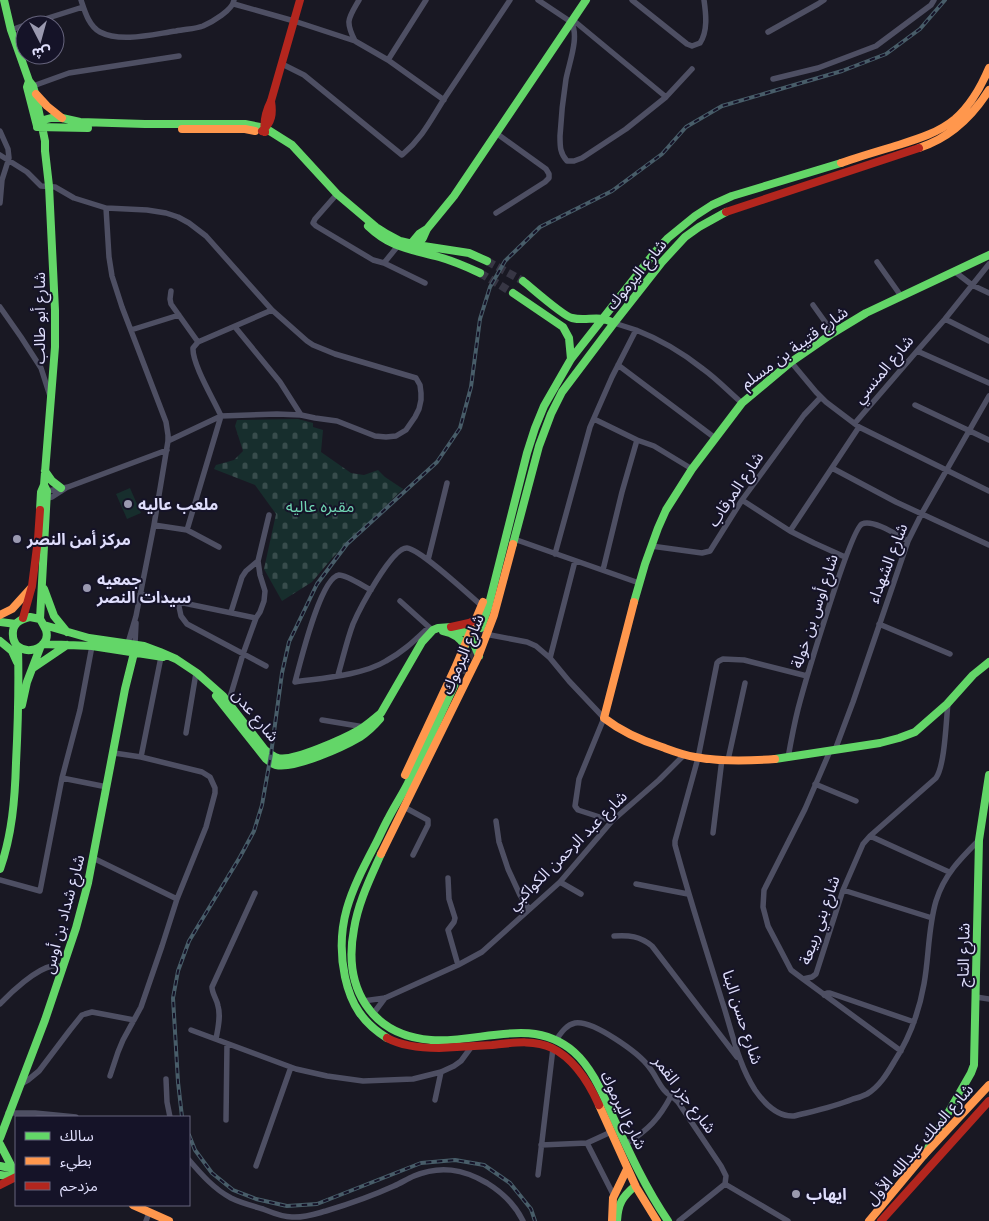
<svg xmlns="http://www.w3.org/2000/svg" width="989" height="1221" font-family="'Open Sans','Noto Sans Arabic',sans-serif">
<defs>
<pattern id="cemetery-stones" width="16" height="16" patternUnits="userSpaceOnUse" patternTransform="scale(1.25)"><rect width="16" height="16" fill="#172e2d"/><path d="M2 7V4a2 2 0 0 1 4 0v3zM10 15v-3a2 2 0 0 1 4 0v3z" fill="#384c4c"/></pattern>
</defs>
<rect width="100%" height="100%" fill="#191823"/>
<!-- cemetery -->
<path fill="url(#cemetery-stones)" d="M 298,419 L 313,423 L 313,427 L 323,430 L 321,452 L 351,473 L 364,475 L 378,470 L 385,477 L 403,489 L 334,556 L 312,582 L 282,601 L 264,569 L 276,514 L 255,485 L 214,469 L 216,465 L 234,460 L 243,451 L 235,426 L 237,420 Z"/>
<!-- garden -->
<path fill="#172e2d" d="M 130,488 L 141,513 L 127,519 L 116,494 Z"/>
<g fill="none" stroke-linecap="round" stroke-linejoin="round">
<!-- secondary-tunnel -->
<path stroke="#373644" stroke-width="8" stroke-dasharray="8 4" stroke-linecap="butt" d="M 487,261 L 523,281
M 480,273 L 513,293"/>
<!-- highway-tunnel -->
<path stroke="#373644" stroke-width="10" stroke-dasharray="10 5" stroke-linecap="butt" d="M 454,686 L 481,628"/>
<!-- street -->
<path stroke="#4e4f63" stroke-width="5.5" d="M 81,0 C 85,12 89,26 100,32 C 121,43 154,34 176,31 C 185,29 195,29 203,26 C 212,22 233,10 234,0
M 538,0 L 571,22 C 580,36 569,63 566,79 C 563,98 561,117 560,136 C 560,147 560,153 567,161 L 574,161 L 582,158 L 626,129 L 666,97 L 692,69
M 632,0 L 687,44 L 692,46 L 700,43 C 708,31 706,14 704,0
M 234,4 L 294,21 L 355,41 L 388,60 L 444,100
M 573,20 L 666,97
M 26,25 L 83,7
M 11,30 L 25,25
M 768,32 L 818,4 L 824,0
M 355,41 C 345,21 348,19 359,0
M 388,60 L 426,0
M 282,64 L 304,75 L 402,155 C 424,136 431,119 446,96 C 467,64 489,32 510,0
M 773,79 L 818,68 L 876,46 L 931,5 L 934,0
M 33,86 L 69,73 L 179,56
M 0,131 L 8,149 L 9,158 L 2,180 L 0,203
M 0,155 L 27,172 L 41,186 L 55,187 L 74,198 L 106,208 L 147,210 L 166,213 L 178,217 L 189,223 L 206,236 L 272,310 L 307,341 L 313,345 L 335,354 L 416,378 L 420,385 L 421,393 L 421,400 L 419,409 L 415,417 L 406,430 L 396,436 L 386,437 L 375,436 L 337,421 L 315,418 L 301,415 L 277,414 L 221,416 L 168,441
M 337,194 L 315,219 L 313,223 L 316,226 L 373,260 L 384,263 L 397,247
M 106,208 L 109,257 L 112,276 L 122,307 L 166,422 L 168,435 L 168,441 L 154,525 L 136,616 L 128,643
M 496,213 L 545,182 L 549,178 L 549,174 L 546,169 L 496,133
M 877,262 L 901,296
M 384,263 L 425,283
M 954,271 L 972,285 L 989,293
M 171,291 L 170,299 L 171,304 L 198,342
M 813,305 L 833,333
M 0,307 L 21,337 L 41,368 L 50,396
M 945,319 L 989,341
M 235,327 L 280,382 L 301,415
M 131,330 L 179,315
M 636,330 C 659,339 683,353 703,369 C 717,379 729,392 742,403
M 917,351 L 989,383
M 791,362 L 816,392 L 826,402 L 859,427 L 989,491
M 618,365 L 715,438
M 915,405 L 989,440
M 594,419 L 637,440
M 855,423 L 917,351 L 945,319 L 989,264
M 832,468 L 896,502 L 989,545
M 43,492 L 68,487 L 167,450
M 43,499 L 52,497 L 66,488
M 742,500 L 790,531 L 814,543 L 845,557
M 154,525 L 187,530 L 219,547
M 187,530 L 221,416 C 214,400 192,364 193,348 L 198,342 L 272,310
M 790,531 L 859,427
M 514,539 L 639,583
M 651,546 L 702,553 L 710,551 L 742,500 L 804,415 L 821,397
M 555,554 L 590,427 L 612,377 L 636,330 L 614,323
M 428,560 L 447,483
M 603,570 L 622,492 L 637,440 L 654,446 L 692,469
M 371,590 C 363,586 347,575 339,575 C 320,578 300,664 295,682 C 323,678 363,675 386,661 C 403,652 415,640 429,627
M 140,594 L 256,618
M 400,601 L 430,628
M 178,602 L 181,616 L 187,624 L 266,666
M 231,612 L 242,577 L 246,571 L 258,561
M 879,624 L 950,654
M 485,634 L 527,642 L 536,646 L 550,658 L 569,681 L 604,718 L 579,779 L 575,806 L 578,810 L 612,821
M 135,644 L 136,623
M 550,658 L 575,561
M 338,675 C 343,658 347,640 353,624 C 359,610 392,547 407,548 C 420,549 469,595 482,606
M 807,676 L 744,660 L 723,659 L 719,661 L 717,663 L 698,758 L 675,841 L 675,845 C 689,897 706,949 722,1001 C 732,1031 738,1064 755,1090 C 764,1103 777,1117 794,1116 C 814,1111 834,1107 853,1099 C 858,1098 863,1096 867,1094 C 879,1087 887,1074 894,1062 C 909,1039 919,1012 924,984 C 929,957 928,928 936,901 C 944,875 960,859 979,840
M 228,704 L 243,654 L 256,618 L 260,612 L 264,601 L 265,591 L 260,575 L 258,561 L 269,515
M 322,720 L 364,727
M 186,733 L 196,673
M 835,750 L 853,702 L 908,541 L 922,513 L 989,396
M 830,751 L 805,809 L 764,890 L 763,907 L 768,926 L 791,970 L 803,979 L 812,977 L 816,974 L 843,890 L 863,844 L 870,836 L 936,778 C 945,765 946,721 948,703
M 141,757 L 161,657
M 788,758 C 791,741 794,725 798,709 C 804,686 850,530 862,524 C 873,519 897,535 908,541
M 728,760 L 745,683
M 62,778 L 107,787
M 815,784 L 856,801
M 404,807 L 428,820 L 428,825 L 413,855
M 496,821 L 499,842 L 508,869 L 520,895 L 529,909
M 713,833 L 722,759
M 870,836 L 949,872
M 93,858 L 177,899
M 448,878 L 449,899 L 455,918 L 454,922 L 448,930 L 458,965
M 0,880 L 40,891 L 62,778 L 80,710 L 92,646
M 560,882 L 581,894
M 636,884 L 688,894
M 843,890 L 932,918
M 614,936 C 629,935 640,936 652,946 L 737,1057
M 803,979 L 901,1051
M 824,995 L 827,993 L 830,993 L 914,1022
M 976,997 L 989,999
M 363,1001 L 385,998 L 458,965 L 482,952 L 560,882 L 612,821 L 659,780 L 684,755
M 0,1004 C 11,992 36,969 52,966 C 56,965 60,966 64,966
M 373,1014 L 385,998
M 191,1030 L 296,1069 L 327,1076 L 363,1081 L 413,1079 L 441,1072 L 454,1066 L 461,1061 L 472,1046
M 216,1039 C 218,1028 221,1016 218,1006 C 217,999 212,994 212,987 L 255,893
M 556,1040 C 561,1033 566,1025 575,1023 C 593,1020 639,1053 649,1067 C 655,1074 658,1083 664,1090 C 668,1095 674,1097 678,1102 L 721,1166 L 726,1176 L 725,1184 L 679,1221
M 110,1076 L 118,1052 L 123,1040 L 141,1007 L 162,946 L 177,899 L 206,827 L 215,793 L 215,788 L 210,777 L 202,772 L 141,757 L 114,753
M 166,1079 L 167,1102 L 170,1117
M 21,1084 L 28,1080 L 39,1071 L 70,1030 L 82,1015 L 85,1014 L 92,1012 L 134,1020
M 435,1100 L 441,1072
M 8,1113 L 35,1113 L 76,1117
M 226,1120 L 227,1044
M 587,1143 L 614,1196
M 626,1144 C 648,1130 659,1119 671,1096
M 541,1145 L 587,1143 L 611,1132
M 189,1160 C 201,1174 214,1189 231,1198 C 241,1203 253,1206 263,1209 C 273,1213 282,1217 292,1217 C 304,1218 315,1214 326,1211 C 349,1204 372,1196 394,1186 C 401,1183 407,1179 414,1176 C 440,1165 463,1169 487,1183 C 503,1193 515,1204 523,1221
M 256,1166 L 291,1067
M 538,1175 L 553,1048
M 725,1184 L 788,1221
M 146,1221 L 149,1213"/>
<!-- fast -->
<path stroke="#63d668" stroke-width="8" d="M 4,0 L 11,30 L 29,81 L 33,86 L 35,93 L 45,141 L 45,151 L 49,186 L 55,310 L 55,347 L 44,485 L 41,492 L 40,510
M 29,81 L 27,87 L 37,126
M 36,122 L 51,118 L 62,118 L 80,122 L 145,124 L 245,124 L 265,128 L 292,145 L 337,194 L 376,227 L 387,234 L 400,241 L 417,245 L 469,253 L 487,261
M 37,127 L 88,128
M 368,226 C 391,248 410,249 439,257 C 453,261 467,267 480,273
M 409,246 L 419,234 L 427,229
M 415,247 L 423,238 L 427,229 L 454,196 L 586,0
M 523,281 C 533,289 563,316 572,318 C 588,322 597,314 614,323
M 513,293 L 563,327 L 569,338 L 571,359
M 45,471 L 52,481 L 61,488
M 513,544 L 539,446 L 551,414 L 562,392 L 614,323 L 662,262 L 685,237 L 699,227 L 726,212
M 44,589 L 54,616 L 67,632
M 634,602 L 645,564 L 658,528 L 666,510 L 692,469 L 742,403 L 791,362 L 833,333 L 866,313 L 989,255
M 30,617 L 40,619 C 42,622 44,626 46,630 C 53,653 10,660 13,631 C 14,622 22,619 30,617 Z
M 40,619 L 47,491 L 44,485
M 0,622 L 16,624
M 44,625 L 89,638 L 144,646 L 160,652 L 176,659 L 197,673 L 223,696 L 265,750 C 269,753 273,757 278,758 C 293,762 345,738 359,730 C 367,725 374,719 381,713 L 422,642 L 433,630 L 438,628 L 451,627 L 466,633 L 473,642 L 479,656
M 481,628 L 488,608 L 527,453 L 535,428 L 544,406 L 571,359 L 655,252 L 668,238 L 695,216 L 712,205 L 732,196 L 841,163
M 443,631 C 453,633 460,637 465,646
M 0,641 L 12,651 L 17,662
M 43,644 L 92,646 L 163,657
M 33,668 L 67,645
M 216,696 L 266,759 C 269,761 272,764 276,765 C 295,769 343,747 360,737 C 368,732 374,726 380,719
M 22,705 L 27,682 L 40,648
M 775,759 L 880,743 L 899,738 L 915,732 L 947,704 L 973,675 L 989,662
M 381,854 C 370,879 358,903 354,929 C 343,987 370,1035 431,1040 C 480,1044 531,1015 574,1052 C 593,1069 603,1095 613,1117 C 629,1152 646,1189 668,1221
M 0,869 C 12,835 15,799 16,763 C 18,724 19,686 18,647
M 387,1038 C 363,1023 351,1005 345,977 C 334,925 351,891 374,847 C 379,838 383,828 388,819 C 394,807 402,795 408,783 C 425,751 439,718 454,686
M 0,1138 L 45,1020 L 76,928 L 88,883 L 125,689 L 135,649
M 0,1144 L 13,1169
M 924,1155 L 971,1073 L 974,1065 L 979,840 L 989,775
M 0,1166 L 14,1169
M 0,1175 L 15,1177
M 617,1221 C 618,1204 622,1197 635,1186"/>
<!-- slow -->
<path stroke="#ff974d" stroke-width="8" d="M 36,94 L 47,106 L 62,118
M 182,129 L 245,129 L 255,131
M 919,148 C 950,138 972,117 989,90
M 841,163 C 858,157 875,152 892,147 C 914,140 937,134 955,119 C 971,105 981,87 989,68
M 634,602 L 604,718 C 622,732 640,740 662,747 C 673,751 683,755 695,757 C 721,762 749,761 775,759
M 0,615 L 12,609 L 31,588
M 405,775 L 455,668 L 483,602
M 381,854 L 478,657 L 494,615 L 513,544
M 599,1105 L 636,1187 L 657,1221
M 133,1205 L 169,1221
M 612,1221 L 613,1198 L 627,1169
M 869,1221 L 924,1155 L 989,1085"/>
<!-- jam -->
<path stroke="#b3261e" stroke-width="8" d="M 262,131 C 272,122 273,114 271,101
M 265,132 C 263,120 266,111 271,101 L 300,0
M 726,212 L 919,148
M 23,618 L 32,586 L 38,539 L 40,510
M 451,627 L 469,623 L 475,620
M 387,1038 C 402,1046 421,1048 439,1048 C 456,1047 474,1046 492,1045 C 511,1043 534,1039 552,1048 C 575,1059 589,1083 599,1105
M 0,1185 L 16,1177
M 881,1221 L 989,1101"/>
<defs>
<path id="rail" d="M 182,1117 L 178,1082 L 173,998 L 178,971 L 189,941 L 240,857 L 254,831 L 262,805 L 271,754 L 282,673 L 289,642 L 317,584 L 347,544 L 437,462 L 460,428 L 471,387 L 480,319 L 490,287 L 505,261 L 540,227 L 612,191 L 662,154 L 686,127 L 722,106 L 842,71 L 886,54 L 920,29 L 945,0
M 189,1135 L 195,1150 L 212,1173 L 233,1190 L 256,1199 L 287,1206 L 317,1204 L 421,1163 L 455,1160 L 484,1165 L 510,1183 L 531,1209 L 535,1221"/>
</defs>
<!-- rail casing -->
<use href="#rail" stroke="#485d69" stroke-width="4"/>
<!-- rail -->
<use href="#rail" stroke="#151328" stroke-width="2" stroke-dasharray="5.5" stroke-linecap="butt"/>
</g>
<!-- markers -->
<g fill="#9a99b0" stroke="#151328" stroke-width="2">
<circle cx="128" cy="504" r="5"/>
<circle cx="17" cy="539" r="5"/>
<circle cx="87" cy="588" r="5"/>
<circle cx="796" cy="1194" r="5"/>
</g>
<g text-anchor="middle" stroke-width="4" stroke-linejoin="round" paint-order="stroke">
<!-- street labels -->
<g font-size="16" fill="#dfdefc" stroke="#151328">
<text transform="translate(636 274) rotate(-51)" y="6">شارع اليرموك</text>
<text transform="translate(39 318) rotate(-90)" y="6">شارع أبو طالب</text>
<text transform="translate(794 347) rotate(-36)" y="6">شارع قتيبة بن مسلم</text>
<text transform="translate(883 369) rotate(-50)" y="6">شارع المنسي</text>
<text transform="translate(735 489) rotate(-56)" y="6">شارع المرقاب</text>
<text transform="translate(887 563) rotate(-69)" y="6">شارع الشهداء</text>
<text transform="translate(814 611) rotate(-72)" y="6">شارع أوس بن خولة</text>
<text transform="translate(462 654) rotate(-67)" y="6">شارع اليرموك</text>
<text transform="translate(256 715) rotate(50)" y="6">شارع عدن</text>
<text transform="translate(567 850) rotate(-45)" y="6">شارع عبد الرحمن الكواكبي</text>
<text transform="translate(63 914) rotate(-75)" y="6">شارع شداد بن أوس</text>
<text transform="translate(819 920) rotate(-71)" y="6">شارع بني ربيعة</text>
<text transform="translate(963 955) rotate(-89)" y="6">شارع التاج</text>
<text transform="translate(743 1017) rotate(72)" y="6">شارع حسن البنا</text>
<text transform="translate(685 1094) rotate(53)" y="6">شارع جزر القمر</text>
<text transform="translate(624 1110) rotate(64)" y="6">شارع اليرموك</text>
<text transform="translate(919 1144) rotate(-49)" y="6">شارع الملك عبدالله الأول</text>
</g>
<!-- poi labels -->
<g font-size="16" font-weight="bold" fill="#dfdefc" stroke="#151328" text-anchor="start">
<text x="138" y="510">ملعب عاليه</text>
<text x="27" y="545">مركز أمن النصر</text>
<text x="97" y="585">جمعيه<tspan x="97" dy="18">سيدات النصر</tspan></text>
<text x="806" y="1200">ايهاب</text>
</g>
<!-- park labels -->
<g font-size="16" fill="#70d5b3" stroke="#151328">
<text x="320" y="512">مقبره عاليه</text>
</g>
</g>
<!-- legend -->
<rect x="15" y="1116" width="175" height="90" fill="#151328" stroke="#66647d"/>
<rect x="25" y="1132" width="25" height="8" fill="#63d668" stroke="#66647d"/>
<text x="60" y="1141" font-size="15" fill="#dfdefc">سالك</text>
<rect x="25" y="1157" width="25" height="8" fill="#ff974d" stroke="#66647d"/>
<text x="60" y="1166" font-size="15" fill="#dfdefc">بطيء</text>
<rect x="25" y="1182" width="25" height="8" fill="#b3261e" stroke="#66647d"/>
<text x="60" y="1191" font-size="15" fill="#dfdefc">مزدحم</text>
<!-- north arrow -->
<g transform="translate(40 40) rotate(174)"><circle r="24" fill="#151328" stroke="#66647d"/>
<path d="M0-4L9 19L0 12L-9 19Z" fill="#9a99b0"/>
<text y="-8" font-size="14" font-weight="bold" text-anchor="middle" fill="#dfdefc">ش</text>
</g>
</svg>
